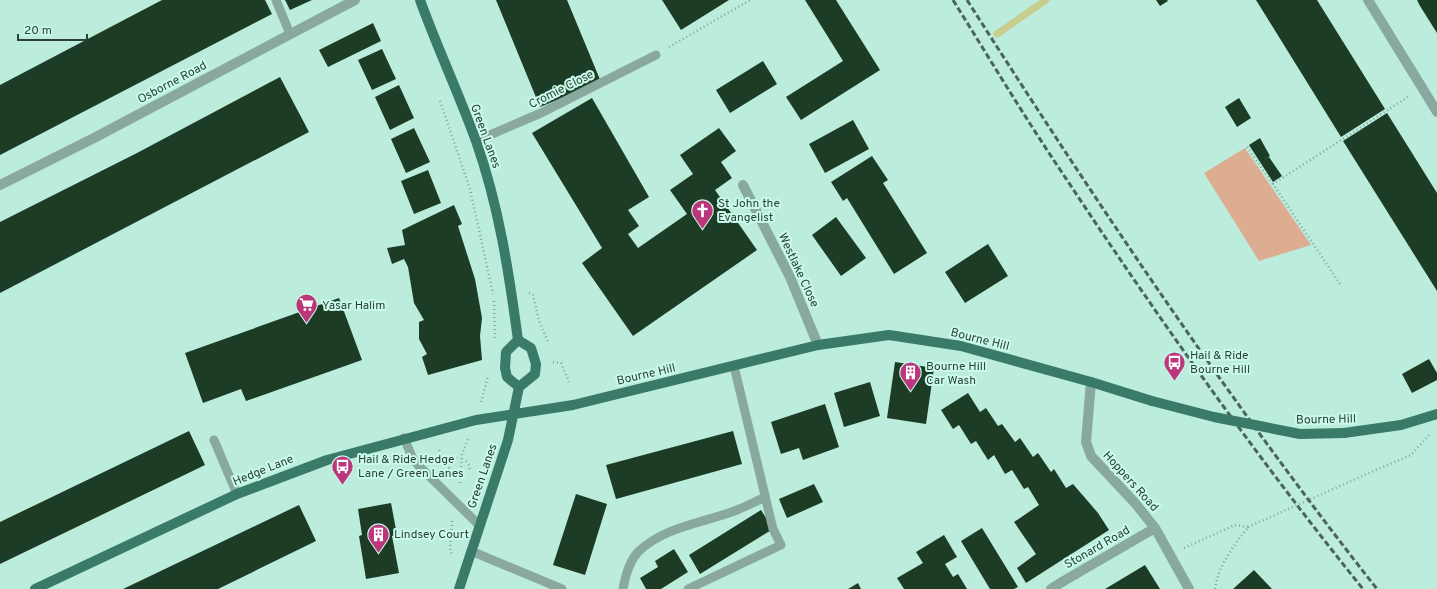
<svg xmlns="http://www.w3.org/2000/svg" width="1437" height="589" font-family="Overpass,sans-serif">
<rect width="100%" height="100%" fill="#bcecdc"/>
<!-- green -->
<path fill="#dcad91" d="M 1245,148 L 1311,245 L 1259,261 L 1204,173 Z"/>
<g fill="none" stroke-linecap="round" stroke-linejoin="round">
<!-- stream -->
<path stroke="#c7ce8d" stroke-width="7" d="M 997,34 L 1046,0"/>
</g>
<!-- building -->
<path fill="#1c3c26" d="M 162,0 L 265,0 L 272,14 L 0,155 L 0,85 Z
M 285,0 L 312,0 L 290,10 Z
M 496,0 L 567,0 L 601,82 L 540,107 Z
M 662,0 L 729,0 L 681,30 Z
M 805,0 L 836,0 L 880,70 L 801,120 L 786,97 L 843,61 Z
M 1156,0 L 1167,0 L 1168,1 L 1160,6 Z
M 1256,0 L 1317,0 L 1385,109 L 1341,137 Z
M 1417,0 L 1437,0 L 1437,33 L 1420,6 Z
M 373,23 L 381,41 L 328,67 L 319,50 Z
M 382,49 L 396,79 L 372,90 L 358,60 Z
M 763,61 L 777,84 L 730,113 L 716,90 Z
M 280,77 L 309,132 L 0,293 L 0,222 L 137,153 Z
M 399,85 L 414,118 L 390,130 L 375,97 Z
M 592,98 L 649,197 L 628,210 L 639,226 L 628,234 L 638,248 L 687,214 L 670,190 L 693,174 L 680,155 L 719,128 L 736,151 L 721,162 L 732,178 L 715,190 L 757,250 L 633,336 L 582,263 L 602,248 L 532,133 Z
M 1239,98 L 1251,118 L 1237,127 L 1225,107 Z
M 1387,113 L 1437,193 L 1437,291 L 1343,141 Z
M 853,120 L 869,149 L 825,173 L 809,144 Z
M 414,128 L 430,162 L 406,173 L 391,139 Z
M 1260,138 L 1270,156 L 1264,160 L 1269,157 L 1282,176 L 1273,182 L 1249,145 Z
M 872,156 L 888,180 L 883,183 L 927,253 L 894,274 L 847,198 L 843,201 L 831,182 Z
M 428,170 L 441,203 L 414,214 L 401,181 Z
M 454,205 L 462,224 L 458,226 L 475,279 L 482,318 L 480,336 L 482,360 L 428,375 L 422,357 L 427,354 L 419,339 L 419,322 L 424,320 L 414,303 L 408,267 L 404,259 L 392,264 L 387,248 L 405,245 L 402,230 Z
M 836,217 L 866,258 L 841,276 L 812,235 Z
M 988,244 L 1008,276 L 965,303 L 945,272 Z
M 339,298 L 362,360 L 246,401 L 241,389 L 203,403 L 185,353 Z
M 1429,359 L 1437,373 L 1437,380 L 1412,393 L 1402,374 Z
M 895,362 L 934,368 L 926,424 L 887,418 Z
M 870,382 L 880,416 L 844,427 L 834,393 Z
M 968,393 L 980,412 L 986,408 L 998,426 L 1002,424 L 1015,442 L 1020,438 L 1033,457 L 1038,453 L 1051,472 L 1054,469 L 1066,488 L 1073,484 L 1098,513 L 1109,530 L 1026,583 L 1017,568 L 1036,554 L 1014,522 L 1039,505 L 1028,487 L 1024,489 L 1012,470 L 1005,474 L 994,455 L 988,460 L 976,441 L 971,444 L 959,425 L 953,429 L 941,410 Z
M 825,404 L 839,447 L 803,460 L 799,448 L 781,454 L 771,422 Z
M 189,431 L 205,465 L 0,564 L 0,522 Z
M 733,431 L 742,464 L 616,499 L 606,465 Z
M 814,484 L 823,502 L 787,518 L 779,499 Z
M 576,494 L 607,504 L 585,575 L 553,565 Z
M 391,503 L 397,535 L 392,536 L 399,573 L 366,579 L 359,536 L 362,535 L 358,509 Z
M 299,505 L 316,541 L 218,589 L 123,589 Z
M 761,510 L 773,529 L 700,574 L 689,555 Z
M 982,528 L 1018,587 L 1014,589 L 990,589 L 961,541 Z
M 944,535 L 957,557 L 945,564 L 953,577 L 958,574 L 967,589 L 904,589 L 897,578 L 923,563 L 916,552 Z
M 674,549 L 688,572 L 661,589 L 646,589 L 640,578 L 658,567 L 655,561 Z
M 1145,565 L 1160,589 L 1105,589 Z
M 1254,570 L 1272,589 L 1233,589 Z
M 858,583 L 861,589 L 848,589 Z"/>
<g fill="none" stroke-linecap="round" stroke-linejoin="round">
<!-- path -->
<path stroke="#82a79a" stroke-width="2.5" stroke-dasharray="1 3" stroke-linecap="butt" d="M 669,47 L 750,0
M 440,101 L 470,189 L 493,294
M 1247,147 L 1273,184
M 1340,284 L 1273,184 L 1408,97
M 529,293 L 533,295 L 539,321 L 548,342
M 494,301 L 495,338
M 553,362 L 561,363 L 569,382
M 481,402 L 488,376
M 439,450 L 453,475
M 445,460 L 457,457
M 466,461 L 469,465 L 470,471
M 1376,470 L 1411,455 L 1430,434
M 460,483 L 462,454 L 468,439
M 452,521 L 450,551 L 453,555
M 1184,548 L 1235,525 L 1248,527
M 1215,589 C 1218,565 1234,546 1248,527"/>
<!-- service -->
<path stroke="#89a99f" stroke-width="9" d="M 276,0 L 290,34
M 476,141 L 541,113 L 656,55
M 404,438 L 412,457 L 418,465 L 479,525
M 214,440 L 237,494
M 471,551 L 562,589
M 623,589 C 625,577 630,561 638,552 C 665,526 704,523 737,510 C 747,506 756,501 765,497
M 688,589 L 781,545 L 773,529 L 734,366"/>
<!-- minor -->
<path stroke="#89a99f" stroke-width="10" d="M 1368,0 L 1437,112
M 0,185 L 94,138 L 355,0
M 743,185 L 790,277 L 818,345
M 1051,589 L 1062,582"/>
<!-- tertiary -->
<path stroke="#89a99f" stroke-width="10" d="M 1091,382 L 1086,442 L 1091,456 L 1135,503 L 1155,528 L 1189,589
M 1062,582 L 1155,528"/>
<!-- primary -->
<path stroke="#397a68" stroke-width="10" d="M 420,0 C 437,47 459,94 476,141 C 499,206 509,273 518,340
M 518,340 L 506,352 L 505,368 L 507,377 L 519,387
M 1344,433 L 1401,425 L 1437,414
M 35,589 L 237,494 L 327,460 L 476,420 L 573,405 L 818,345 L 889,335 L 961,346 L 1091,382 L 1152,401
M 459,589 L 508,440 L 519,387 L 535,374 L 536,364 L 531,348 L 518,340"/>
<!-- rail -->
<path stroke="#4b655c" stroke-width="3" stroke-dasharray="6 3" stroke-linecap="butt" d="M 953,0 C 988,56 1022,113 1059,168 C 1154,312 1254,454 1363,589
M 967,0 C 1096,202 1229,401 1377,589"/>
<!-- path-bridge -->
<path stroke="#82a79a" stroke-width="2.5" stroke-dasharray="1 3" stroke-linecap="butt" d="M 1248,527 L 1376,470"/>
<!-- primary-bridge -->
<path stroke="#397a68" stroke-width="10" d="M 1152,401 L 1214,417 L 1300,434 L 1344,433"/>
</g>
<!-- icons -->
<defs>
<symbol id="church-pin" viewBox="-11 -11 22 30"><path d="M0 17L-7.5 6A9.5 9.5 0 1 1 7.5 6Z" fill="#bb367a" stroke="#c9faea"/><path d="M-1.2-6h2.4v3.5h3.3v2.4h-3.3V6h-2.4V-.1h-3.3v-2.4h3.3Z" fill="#fff"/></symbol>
<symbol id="supermarket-pin" viewBox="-11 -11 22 30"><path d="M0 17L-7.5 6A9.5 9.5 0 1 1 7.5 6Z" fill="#bb367a" stroke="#c9faea"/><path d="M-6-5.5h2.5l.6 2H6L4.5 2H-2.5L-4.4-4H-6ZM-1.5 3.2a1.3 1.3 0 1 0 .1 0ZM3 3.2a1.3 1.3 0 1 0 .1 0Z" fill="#fff"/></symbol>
<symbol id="bus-pin" viewBox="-11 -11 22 30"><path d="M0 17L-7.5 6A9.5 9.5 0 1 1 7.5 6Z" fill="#bb367a" stroke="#c9faea"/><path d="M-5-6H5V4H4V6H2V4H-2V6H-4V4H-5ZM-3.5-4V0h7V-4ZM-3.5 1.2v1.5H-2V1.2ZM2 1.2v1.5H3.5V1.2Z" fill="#fff"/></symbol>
<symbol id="building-pin" viewBox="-11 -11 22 30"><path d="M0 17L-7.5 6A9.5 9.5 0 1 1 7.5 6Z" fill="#bb367a" stroke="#c9faea"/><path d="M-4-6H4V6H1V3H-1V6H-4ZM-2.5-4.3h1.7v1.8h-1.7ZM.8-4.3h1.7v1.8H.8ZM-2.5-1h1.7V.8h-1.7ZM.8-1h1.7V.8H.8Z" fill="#fff"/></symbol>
</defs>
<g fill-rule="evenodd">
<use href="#church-pin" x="690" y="198" width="25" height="34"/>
<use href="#supermarket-pin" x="294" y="292" width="25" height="34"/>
<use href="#bus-pin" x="1162" y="350" width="25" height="34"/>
<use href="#building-pin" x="898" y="360" width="25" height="34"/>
<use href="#bus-pin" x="330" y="454" width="25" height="34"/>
<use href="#building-pin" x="366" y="522" width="25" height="34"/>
</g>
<g text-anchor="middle" stroke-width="4" stroke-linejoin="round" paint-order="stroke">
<!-- street labels -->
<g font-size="12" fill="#2c4039" stroke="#c9faea">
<text transform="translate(172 82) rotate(-28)" y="4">Osborne Road</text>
<text transform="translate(561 89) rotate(-27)" y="4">Cromie Close</text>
<text transform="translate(486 136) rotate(70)" y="4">Green Lanes</text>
<text transform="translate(799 270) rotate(65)" y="4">Westlake Close</text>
<text transform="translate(980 339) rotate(14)" y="4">Bourne Hill</text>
<text transform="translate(646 374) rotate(-13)" y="4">Bourne Hill</text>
<text transform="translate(1326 419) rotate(-1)" y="4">Bourne Hill</text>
<text transform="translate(263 470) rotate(-22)" y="4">Hedge Lane</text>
<text transform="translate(482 476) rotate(-71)" y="4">Green Lanes</text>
<text transform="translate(1131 481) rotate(48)" y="4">Hoppers Road</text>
<text transform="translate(1097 547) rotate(-30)" y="4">Stonard Road</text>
</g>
<!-- poi labels -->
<g font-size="12" fill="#2c4039" stroke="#c9faea" text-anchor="start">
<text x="718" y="207">St John the<tspan x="718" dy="14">Evangelist</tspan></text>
<text x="322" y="309">Yasar Halim</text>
<text x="1190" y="359">Hail &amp; Ride<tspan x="1190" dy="14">Bourne Hill</tspan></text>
<text x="926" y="370">Bourne Hill<tspan x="926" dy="14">Car Wash</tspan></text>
<text x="358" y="463">Hail &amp; Ride Hedge<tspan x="358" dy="14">Lane / Green Lanes</tspan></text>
<text x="394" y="538">Lindsey Court</text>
</g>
</g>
<!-- scale -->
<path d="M18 34v6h69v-6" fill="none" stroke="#2c4039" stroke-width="2"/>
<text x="24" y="34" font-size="12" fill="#2c4039" stroke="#c9faea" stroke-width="3" paint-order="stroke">20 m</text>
</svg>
